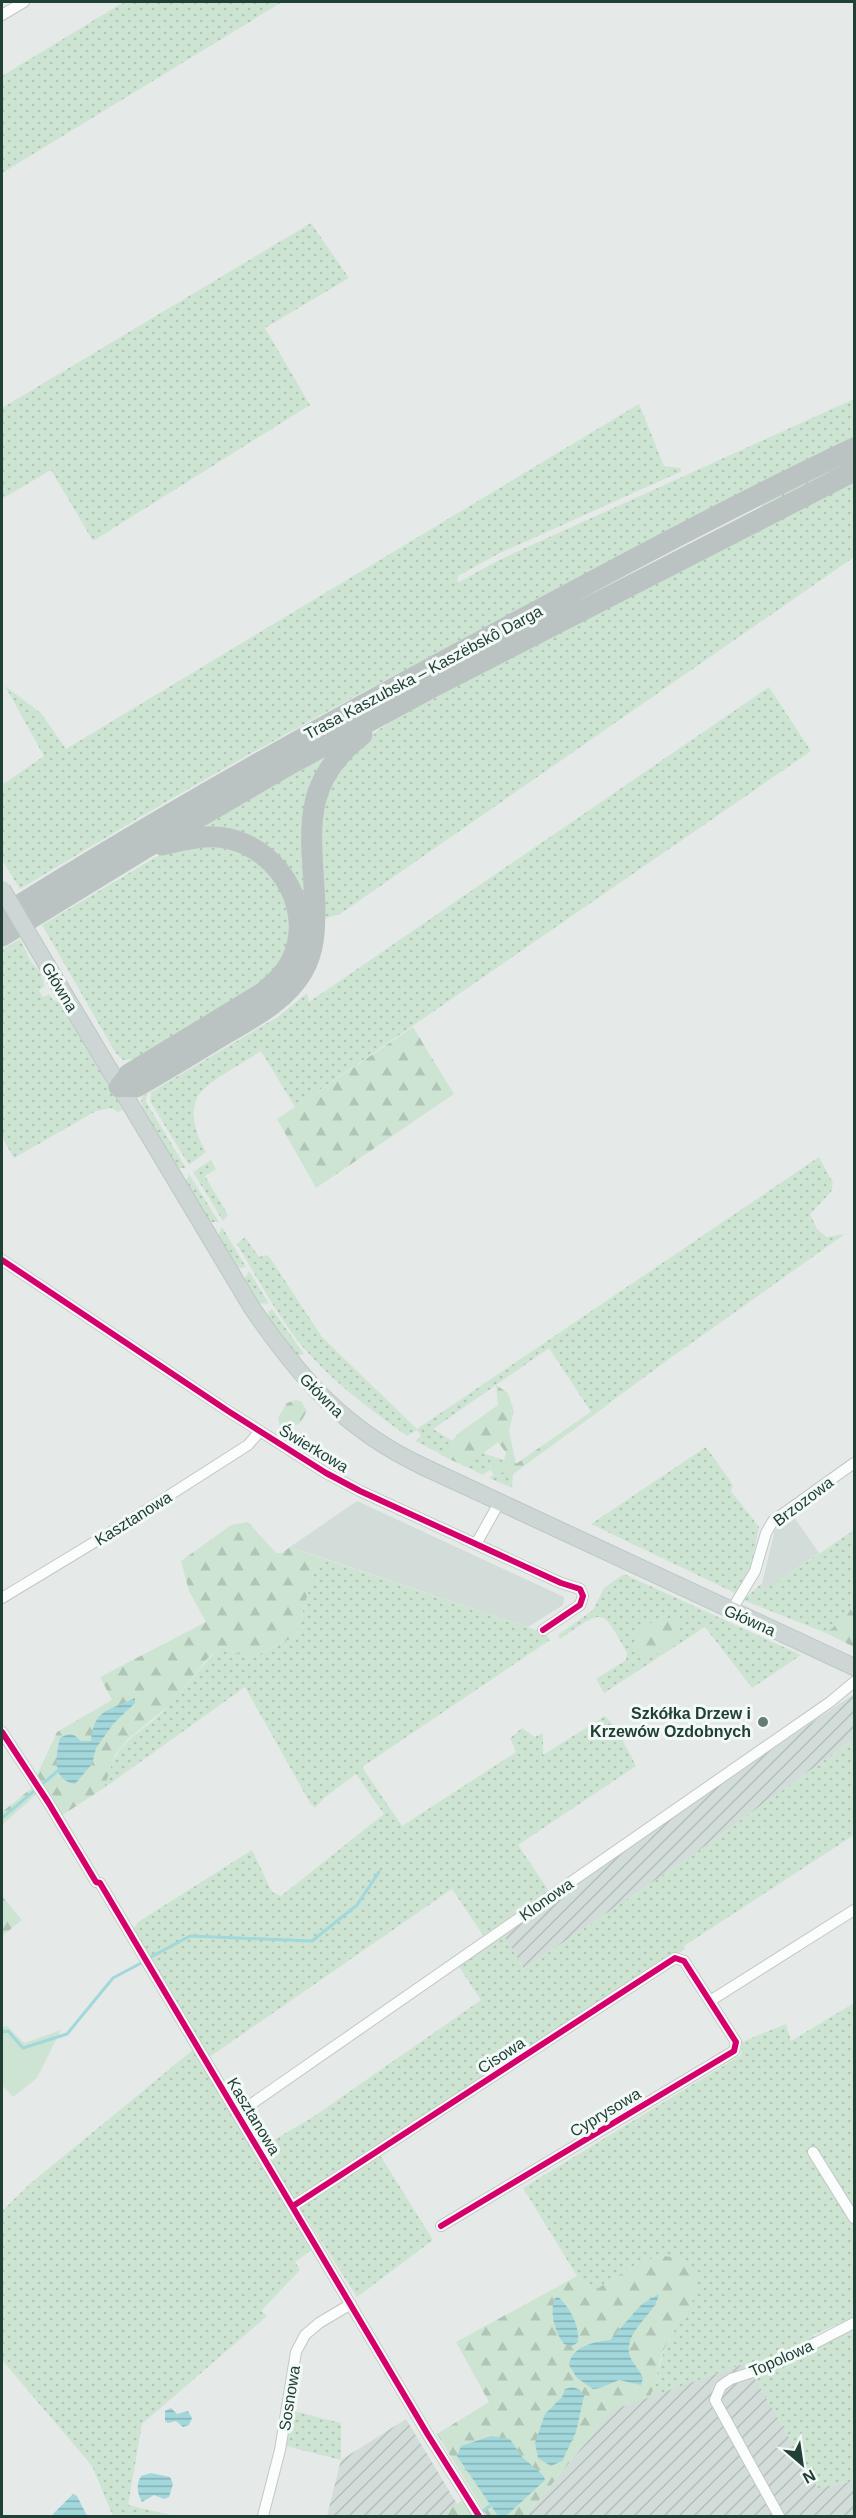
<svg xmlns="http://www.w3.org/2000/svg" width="856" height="2518" font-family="Arial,sans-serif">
<defs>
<pattern id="industrial-furrows" width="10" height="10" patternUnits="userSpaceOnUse" patternTransform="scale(1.5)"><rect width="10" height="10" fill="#d2dcd8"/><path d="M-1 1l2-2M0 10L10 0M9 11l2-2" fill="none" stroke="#b4beba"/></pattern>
<pattern id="grass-dots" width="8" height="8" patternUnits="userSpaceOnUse" patternTransform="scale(1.5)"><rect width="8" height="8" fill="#cde4d3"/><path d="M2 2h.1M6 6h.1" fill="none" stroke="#b0c5b6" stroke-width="1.8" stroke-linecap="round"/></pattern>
<pattern id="forest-firs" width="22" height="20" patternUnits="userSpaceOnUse" patternTransform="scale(1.5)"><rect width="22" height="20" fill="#cde4d3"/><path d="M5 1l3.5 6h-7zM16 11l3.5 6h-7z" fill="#b0c5b6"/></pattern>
<pattern id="water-rules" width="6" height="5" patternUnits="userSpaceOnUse" patternTransform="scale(1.5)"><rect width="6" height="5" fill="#a2d7dc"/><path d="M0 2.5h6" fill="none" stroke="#84b0b3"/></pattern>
</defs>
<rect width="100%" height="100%" fill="#e5eae8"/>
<!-- built -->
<path fill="#d2dcd8" d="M 357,1501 L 564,1597 L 563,1605 L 528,1627 L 290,1547 Z
M 794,1517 L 819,1553 L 764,1591 L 762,1583 L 775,1530 Z"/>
<!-- industrial -->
<path fill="url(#industrial-furrows)" d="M 854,1694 L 854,1739 L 684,1861 L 524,1969 L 503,1934 L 670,1818 Z
M 746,2363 L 818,2488 L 854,2481 L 854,2516 L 526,2516 L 612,2410 Z
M 406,2419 L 457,2504 L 440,2516 L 327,2516 L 341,2460 Z"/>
<!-- grass -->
<path fill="url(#grass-dots)" d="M 124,2 L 282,2 L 2,173 L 2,76 Z
M 311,223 L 349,278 L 265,328 L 310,405 L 93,541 L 51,470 L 2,499 L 2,408 Z
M 854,399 L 854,441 C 625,557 393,670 171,799 C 120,829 70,859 20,889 L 2,860 L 2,785 L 44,756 L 5,686 L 41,713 L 66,749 L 639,404 L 664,466 L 680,468 L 682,471 L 498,554 L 458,576 L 457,581 L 459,582 L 501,559 Z
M 854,458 L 854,465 L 763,508 L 760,503 Z
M 854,481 L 854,557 L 340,914 L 321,920 L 319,824 L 330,777 L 364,739 L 392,721 L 542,641 Z
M 769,687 L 811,751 L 295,1107 L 261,1051 C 246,1061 213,1079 202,1091 C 186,1108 196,1135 206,1152 L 189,1165 L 150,1101 L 151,1092 L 279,1016 L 307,993 L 309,1002 Z
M 331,753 L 323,768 L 310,931 L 288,977 L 292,878 L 197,829 Z
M 212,842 L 258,858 L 291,905 L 290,950 L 267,982 L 137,1059 L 123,1060 L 115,1052 L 42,925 L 154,858 L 169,851 Z
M 20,939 L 31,962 L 40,971 L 45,986 L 39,990 L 43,997 L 49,994 L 53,1000 L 59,1002 L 123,1110 L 118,1112 L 111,1108 L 96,1111 L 14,1158 L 2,1137 L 2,950 Z
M 147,1088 L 146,1102 L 186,1168 L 178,1168 L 143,1109 L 141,1100 Z
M 819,1157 L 833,1183 L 831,1192 L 810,1214 L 817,1229 L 827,1237 L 845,1234 L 669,1359 L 513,1474 L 512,1488 L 489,1478 L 512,1463 L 516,1464 L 591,1412 L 549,1348 L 433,1429 L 461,1446 L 504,1460 L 483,1475 L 415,1441 L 421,1436 L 417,1430 L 407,1436 C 374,1412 339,1387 311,1356 C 281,1324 260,1282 237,1244 L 245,1237 L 259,1257 L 268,1255 L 322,1337 L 417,1429 Z
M 211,1160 L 216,1169 L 205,1176 L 228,1215 L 223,1221 L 193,1172 Z
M 189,1174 L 219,1222 L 210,1222 L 186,1181 Z
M 222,1227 L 246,1267 L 241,1268 L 236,1266 L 218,1236 Z
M 249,1271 L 269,1304 L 259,1303 L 244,1280 Z
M 272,1309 L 304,1354 L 297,1356 L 269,1319 L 268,1312 Z
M 706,1447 L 733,1485 L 731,1491 L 759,1527 L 751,1566 L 735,1593 L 591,1524 Z
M 854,1530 L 854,1603 L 846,1617 L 826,1633 L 743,1600 L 762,1583 L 765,1590 Z
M 318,1557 L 545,1633 L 550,1640 L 362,1767 L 402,1826 L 516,1752 L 510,1738 L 522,1728 L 535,1737 L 543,1733 L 543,1755 L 605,1716 L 617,1729 L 636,1766 L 518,1845 L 549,1891 L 483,1935 L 452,1889 L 208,2058 L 133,1930 L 138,1922 L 252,1850 L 272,1892 L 281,1896 L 384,1814 L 356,1774 L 324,1798 L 315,1808 L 310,1803 L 245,1687 L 104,1788 C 116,1734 142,1737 172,1702 C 189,1683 203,1663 222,1646 L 249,1659 L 296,1636 Z
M 624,1574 L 801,1655 L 752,1688 L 705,1627 L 604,1693 L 596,1679 L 626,1660 L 627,1653 C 601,1606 604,1609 560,1639 L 558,1635 L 593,1610 L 604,1588 Z
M 854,1739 L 854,1835 L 684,1946 L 685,1949 L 295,2200 L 262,2147 L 313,2117 L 481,2000 L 459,1967 L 503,1934 L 524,1969 L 684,1861 Z
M 854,2003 L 854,2317 L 809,2337 L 854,2331 L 854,2481 L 818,2488 L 746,2363 L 650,2397 L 666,2344 L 694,2298 L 639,2263 L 590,2293 L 577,2276 L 523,2188 L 741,2055 L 742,2042 L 786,2024 L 791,2041 Z
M 194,2049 L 313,2249 L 295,2262 L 300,2270 L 261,2311 L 267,2316 L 142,2424 L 128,2505 L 175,2516 L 113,2516 L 92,2466 L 2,2360 L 2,2211 L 31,2183 Z
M 380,2155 L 433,2240 L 357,2297 L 300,2208 Z
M 294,2411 L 341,2423 L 341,2460 L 286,2446 Z"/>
<!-- forest -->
<path fill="url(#forest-firs)" d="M 413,1027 L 454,1094 L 316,1188 L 277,1119 Z
M 496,1385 L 508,1393 L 514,1411 L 509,1430 L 516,1464 L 608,1400 L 610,1403 L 513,1474 L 493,1474 L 490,1469 L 504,1460 L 506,1453 L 498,1442 L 466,1467 L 439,1454 L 460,1432 L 498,1405 Z
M 295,1400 L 301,1401 L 307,1411 L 300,1423 L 290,1429 L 280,1426 L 278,1418 L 287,1403 Z
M 248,1522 L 276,1553 L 282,1553 L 290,1547 L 318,1557 L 296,1636 L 249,1659 L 222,1646 L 207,1659 L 171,1704 L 128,1739 L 115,1755 L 104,1788 L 61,1816 L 36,1777 L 57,1732 L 112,1700 L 100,1677 L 206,1622 L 189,1591 L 181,1561 L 231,1525 Z
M 854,1603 L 854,1647 L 826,1633 L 846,1617 Z
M 663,1617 L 675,1619 L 681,1626 C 676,1644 662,1654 644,1658 L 636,1654 L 633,1644 L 642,1627 Z
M 33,1787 L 38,1793 L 2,1825 L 2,1812 Z
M 2,1896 L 22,1920 L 2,1936 Z
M 659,2256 C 675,2257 691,2257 695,2276 C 700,2303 678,2322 667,2343 C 658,2359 657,2380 650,2397 L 612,2410 L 526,2516 L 487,2516 L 437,2434 L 489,2402 L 456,2342 L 577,2276 L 590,2293 L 639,2263 Z
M 464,2499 L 474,2516 L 440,2516 Z"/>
<!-- garden -->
<path fill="#cde4d3" d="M 7,2026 L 24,2043 L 61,2030 L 37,2078 L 13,2097 L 2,2085 L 2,2027 Z"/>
<!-- water -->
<path fill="url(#water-rules)" d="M 135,1698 L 135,1703 L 114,1723 L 96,1748 L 92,1764 L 75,1784 C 51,1780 56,1755 60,1738 C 70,1732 73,1733 81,1741 L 91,1741 C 94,1709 108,1711 135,1698 Z
M 659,2294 C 655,2315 626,2329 629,2353 C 630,2361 640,2370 643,2378 L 641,2385 L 619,2380 L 600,2388 L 593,2389 L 577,2378 L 569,2365 C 572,2346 594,2342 610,2340 L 642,2304 Z
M 558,2297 C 570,2307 580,2327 578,2342 L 572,2346 L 564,2344 C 555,2332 549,2313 555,2298 Z
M 573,2387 L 580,2390 L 584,2396 L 576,2432 L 562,2461 L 551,2466 L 538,2458 L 535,2443 L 545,2414 L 562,2397 L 565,2389 Z
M 171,2408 L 177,2414 L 188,2411 L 192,2418 L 189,2425 L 183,2427 L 176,2421 L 168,2423 L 165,2421 L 165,2411 Z
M 491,2436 L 510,2439 L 522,2457 L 543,2475 L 545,2480 L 506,2516 L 498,2516 L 457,2456 L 461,2446 Z
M 151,2473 L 170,2477 L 173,2484 L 169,2497 L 164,2499 L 154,2495 L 142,2502 C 137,2493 136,2485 141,2476 Z
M 73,2494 L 77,2496 L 87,2516 L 53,2516 L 53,2514 Z"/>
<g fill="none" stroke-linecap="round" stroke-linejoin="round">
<!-- stream -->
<path stroke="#a2d7dc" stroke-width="3" d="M 2,1818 L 59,1770
M 149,1958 L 190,1936 L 312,1941 L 357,1905 L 379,1872
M 2,2032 L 8,2031 L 23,2048 L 67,2034 L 113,1978 L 143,1962
M 479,2514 L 490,2506"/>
<defs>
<path id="minor" d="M 2,15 L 24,2
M 2,1260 L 228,1411 L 326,1473 L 360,1491 L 561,1583 L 580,1589 L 583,1596 L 580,1605 L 543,1630
M 476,1544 L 499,1503
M 2,1598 L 126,1523 L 248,1445 L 260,1431
M 731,1611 L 755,1571 L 766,1533 L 773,1521 L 854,1463
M 2,1732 L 48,1802 L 96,1882 L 100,1883 L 428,2435 L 479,2516
M 710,2001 L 854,1910
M 237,2114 L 830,1702 L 854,1682
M 813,2152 L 854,2218
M 293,2206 L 675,1958 L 684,1961 L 736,2042 L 734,2051 L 441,2226
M 263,2516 L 280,2450 L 296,2352 L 305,2335 L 319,2323 L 351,2304
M 779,2516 L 715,2400 L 721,2386 L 731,2379 L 771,2366 L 854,2323"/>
<path id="primary" d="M 41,955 L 252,1308 C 300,1378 344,1429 422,1466 L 854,1667"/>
<path id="motorway" d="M 2,916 C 162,815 327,723 494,634 C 613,570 732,506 854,448
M 2,936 L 144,849 L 294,762 L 433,687 L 854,471
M 119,1087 L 136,1087 C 163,1072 189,1056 215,1040 C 246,1021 284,1004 303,971 C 315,950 315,927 315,904 C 312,834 298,784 362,735
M 119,1087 L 129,1074 L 264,992 C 274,983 285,974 291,961 C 316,912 281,851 230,839 C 207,833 185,840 162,845"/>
</defs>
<!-- minor casing -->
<use href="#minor" stroke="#c2c7c5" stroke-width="12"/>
<!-- primary casing -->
<use href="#primary" stroke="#bcc7c3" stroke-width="18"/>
<!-- motorway casing -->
<use href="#motorway" stroke="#bcc7c3" stroke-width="21"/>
<!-- minor -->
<use href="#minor" stroke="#fbfcfc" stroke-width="10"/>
<!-- primary -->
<use href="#primary" stroke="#cdd6d4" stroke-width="16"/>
<!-- motorway -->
<use href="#motorway" stroke="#bac3c1" stroke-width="20"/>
<defs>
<path id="primary-bridge" d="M 2,889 L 41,955"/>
</defs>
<!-- primary-bridge casing -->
<use href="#primary-bridge" stroke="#bcc7c3" stroke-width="18" stroke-linecap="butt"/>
<!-- primary-bridge -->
<use href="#primary-bridge" stroke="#cdd6d4" stroke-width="16"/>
<defs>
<path id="cycleway" d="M 2,1260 L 228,1411 L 326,1473 L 360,1491 L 561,1583 L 580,1589 L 583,1596 L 580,1605 L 543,1630
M 2,1732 L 48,1802 L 96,1882 L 100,1883 L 428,2435 L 479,2516
M 293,2206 L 675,1958 L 684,1961 L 736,2042 L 734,2051 L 441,2226"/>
</defs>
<!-- cycleway casing -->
<use href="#cycleway" stroke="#f3f9f6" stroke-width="10"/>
<!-- cycleway -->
<use href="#cycleway" stroke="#d6006c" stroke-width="6"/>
</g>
<!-- markers -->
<circle fill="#657c74" stroke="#f3f9f6" stroke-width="2" cx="763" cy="1722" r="6"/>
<g text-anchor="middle" stroke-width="6" stroke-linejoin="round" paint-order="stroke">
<!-- street labels -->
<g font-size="16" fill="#204036" stroke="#f3f9f6">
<text transform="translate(423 672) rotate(-28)" y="6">Trasa Kaszubska – Kaszëbskô Darga</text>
<text transform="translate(60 987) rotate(59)" y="6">Główna</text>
<text transform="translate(322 1395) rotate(45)" y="6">Główna</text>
<text transform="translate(314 1448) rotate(31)" y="6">Świerkowa</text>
<text transform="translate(803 1501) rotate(-37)" y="6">Brzozowa</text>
<text transform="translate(133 1518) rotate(-32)" y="6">Kasztanowa</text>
<text transform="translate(750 1620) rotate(24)" y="6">Główna</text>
<text transform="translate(546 1899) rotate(-35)" y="6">Klonowa</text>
<text transform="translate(501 2055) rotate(-33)" y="6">Cisowa</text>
<text transform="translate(605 2112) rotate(-31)" y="6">Cyprysowa</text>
<text transform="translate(254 2116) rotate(59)" y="6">Kasztanowa</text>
<text transform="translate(781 2358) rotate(-24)" y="6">Topolowa</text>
<text transform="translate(289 2398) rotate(-81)" y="6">Sosnowa</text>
</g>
<!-- poi labels -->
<g font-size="16" font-weight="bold" fill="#204036" stroke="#f3f9f6" text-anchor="end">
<text x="751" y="1719">Szkółka Drzew i<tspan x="751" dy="18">Krzewów Ozdobnych</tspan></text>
</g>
</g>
<!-- border -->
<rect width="856" height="2518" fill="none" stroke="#204036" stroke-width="6"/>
<!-- north arrow -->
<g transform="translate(802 2464) rotate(151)" stroke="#f3f9f6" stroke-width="4.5" paint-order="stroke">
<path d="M0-4.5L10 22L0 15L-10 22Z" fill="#204036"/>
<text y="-9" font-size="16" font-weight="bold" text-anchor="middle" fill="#204036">N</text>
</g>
</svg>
